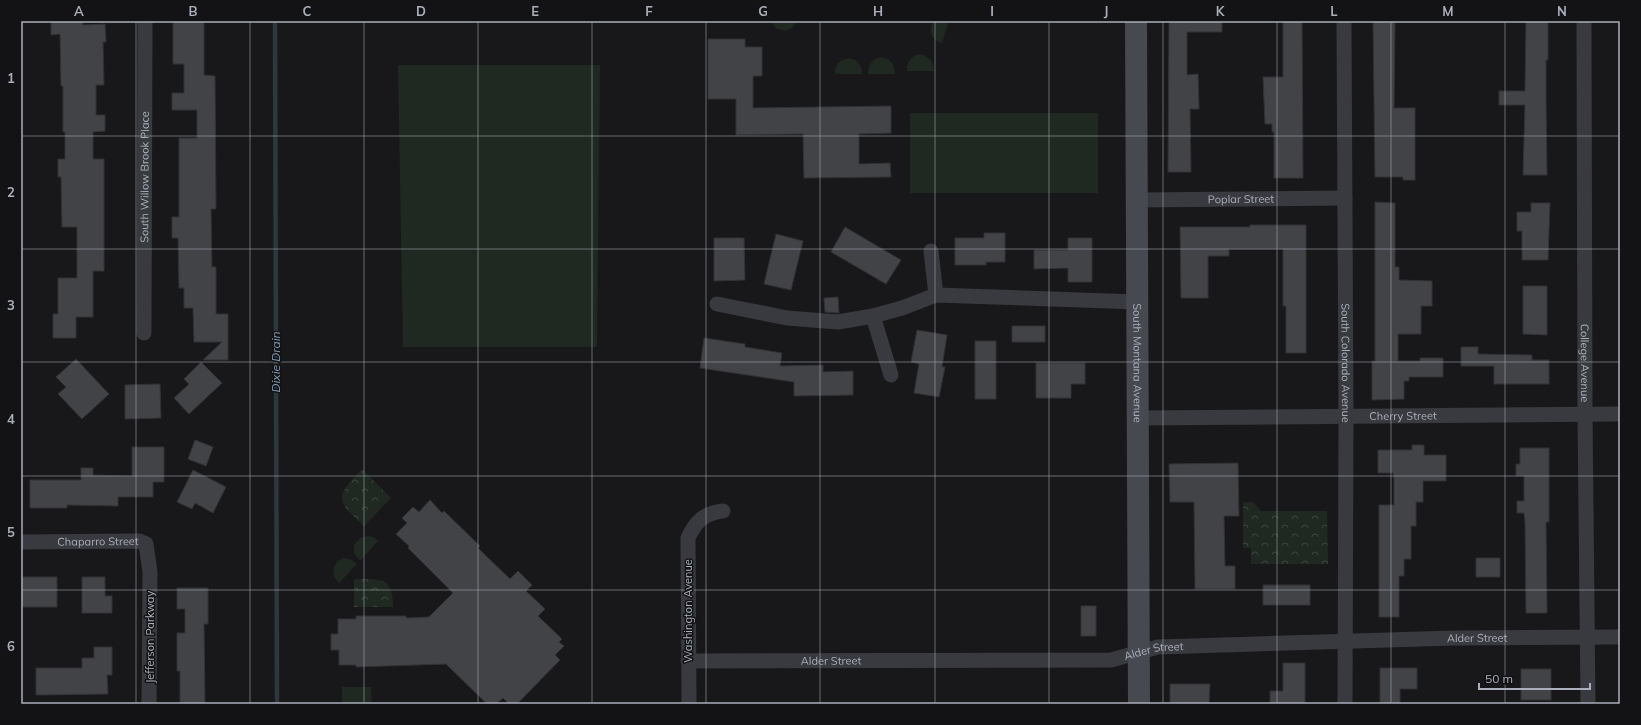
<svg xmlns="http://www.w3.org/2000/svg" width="1641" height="725" font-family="Mulish,sans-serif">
<defs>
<pattern id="park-crowns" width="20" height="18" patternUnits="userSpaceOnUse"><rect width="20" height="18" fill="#202921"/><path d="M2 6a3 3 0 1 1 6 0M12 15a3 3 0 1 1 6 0" fill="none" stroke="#3e463f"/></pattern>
</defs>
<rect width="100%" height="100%" fill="#18181a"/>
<!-- park -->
<path fill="url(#park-crowns)" d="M 362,469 L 391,498 L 364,526 C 335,500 335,497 362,469 Z
M 1243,502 L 1253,502 L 1261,511 L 1327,511 L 1328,564 L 1251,564 L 1251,548 L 1243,548 Z
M 354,579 C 380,579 393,576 393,607 L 354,607 Z"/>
<!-- pitch -->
<path fill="#202921" d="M 771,21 L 797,21 L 792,28 L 785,31 L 776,28 Z
M 934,21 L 949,21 L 942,43 C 932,40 927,31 934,21 Z
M 920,54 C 929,56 934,62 934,71 L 907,71 C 907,61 911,56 920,54 Z
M 881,57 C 890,59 895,64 895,74 L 868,74 C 868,65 872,59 881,57 Z
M 849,58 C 858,60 862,65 862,74 L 835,74 C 835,65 839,60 849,58 Z
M 398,65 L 600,65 L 597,347 L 403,347 Z
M 910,113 L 1098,113 L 1098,193 L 910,193 Z
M 368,536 L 373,537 L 378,541 L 360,561 L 354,553 L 354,545 L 360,538 Z
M 344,558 L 352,560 L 357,564 L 339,583 C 330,575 332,562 344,558 Z
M 342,687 L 371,687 L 372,704 L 342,704 Z"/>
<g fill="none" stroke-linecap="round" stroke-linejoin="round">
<!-- stream -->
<path stroke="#2d373f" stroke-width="4.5" d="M 275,21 L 277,704"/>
</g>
<!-- building -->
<path fill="#424347" stroke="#323236" d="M 51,21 L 83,21 L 83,25 L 105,24 L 106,42 L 103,42 L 104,85 L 96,85 L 96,115 L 105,115 L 105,131 L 93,132 L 93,159 L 104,159 L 104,271 L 93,271 L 93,317 L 76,317 L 76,338 L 53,338 L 53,314 L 58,314 L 58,278 L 77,278 L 77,227 L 62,227 L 61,177 L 58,177 L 58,159 L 65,159 L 65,132 L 63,132 L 63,86 L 61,86 L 60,34 L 51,35 Z
M 173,21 L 204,21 L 204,75 L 215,76 L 216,209 L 211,209 L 212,267 L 216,267 L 216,314 L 228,314 L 228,360 L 203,360 L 222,342 L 194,342 L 193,308 L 184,308 L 184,288 L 179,288 L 178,238 L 172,238 L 172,217 L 179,217 L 179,138 L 197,138 L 197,110 L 172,110 L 172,93 L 184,93 L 184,64 L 173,64 Z
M 1169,21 L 1222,21 L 1222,32 L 1187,32 L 1187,75 L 1198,74 L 1199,109 L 1190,109 L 1191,172 L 1168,172 Z
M 1283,21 L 1302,21 L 1303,178 L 1274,178 L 1274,132 L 1272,132 L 1272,124 L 1265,124 L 1263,77 L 1283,77 Z
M 1373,21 L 1395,21 L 1394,108 L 1415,108 L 1415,180 L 1403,180 L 1403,177 L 1375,177 Z
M 1526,21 L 1548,21 L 1548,60 L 1546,60 L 1546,100 L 1547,175 L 1523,175 L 1525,105 L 1499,105 L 1499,91 L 1525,91 Z
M 708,39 L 745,39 L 745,47 L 762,47 L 762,76 L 753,76 L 753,108 L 891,106 L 891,133 L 859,134 L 859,164 L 890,163 L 891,177 L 804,178 L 803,134 L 736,135 L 736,99 L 708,99 Z
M 1375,202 L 1395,203 L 1395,267 L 1399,267 L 1399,280 L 1432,281 L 1432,306 L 1421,306 L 1421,334 L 1398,334 L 1398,361 L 1420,361 L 1420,358 L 1443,358 L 1443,377 L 1409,377 L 1409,381 L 1404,381 L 1404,399 L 1372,400 L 1372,361 L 1375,361 Z
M 1531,203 L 1550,203 L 1548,260 L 1522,260 L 1522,231 L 1517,231 L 1517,212 L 1531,212 Z
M 1250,225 L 1306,225 L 1306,353 L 1286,353 L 1286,306 L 1283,306 L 1283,249 L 1229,249 L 1229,256 L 1208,256 L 1208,298 L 1181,298 L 1180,227 L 1250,227 Z
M 845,227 L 901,260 L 886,284 L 831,252 Z
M 984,233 L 1005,233 L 1005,262 L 986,262 L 986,265 L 955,265 L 955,238 L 984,238 Z
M 776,234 L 803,241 L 791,290 L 764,284 Z
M 714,238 L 744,238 L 745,280 L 714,281 Z
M 1068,238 L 1092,238 L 1092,282 L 1068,282 L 1068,268 L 1034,269 L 1034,250 L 1068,250 Z
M 1523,286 L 1547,286 L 1547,335 L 1523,334 Z
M 838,297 L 839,313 L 825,312 L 824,298 Z
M 1012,326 L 1045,326 L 1045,342 L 1012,342 Z
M 917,330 L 947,335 L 942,367 L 945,367 L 939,397 L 914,393 L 919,364 L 911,362 Z
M 704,338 L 745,344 L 745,347 L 782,353 L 780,366 L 823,365 L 823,372 L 853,371 L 853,395 L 794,396 L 794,382 L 700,368 Z
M 975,341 L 996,341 L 996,399 L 975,399 Z
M 1461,347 L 1478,347 L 1478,354 L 1532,355 L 1532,360 L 1549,360 L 1549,384 L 1494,384 L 1494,366 L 1461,366 Z
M 76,359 L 109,394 L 82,419 L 58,394 L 66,387 L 56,377 Z
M 201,362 L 222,383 L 189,414 L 174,398 L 189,384 L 184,379 Z
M 1036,363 L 1085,363 L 1085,384 L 1071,384 L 1071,398 L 1036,398 Z
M 160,384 L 161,418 L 125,419 L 125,385 Z
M 195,440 L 213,447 L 206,466 L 188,459 Z
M 1412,445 L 1424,445 L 1424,455 L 1446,455 L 1446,481 L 1423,481 L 1423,502 L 1416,502 L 1416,526 L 1411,526 L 1411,559 L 1404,559 L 1404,576 L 1399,576 L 1399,617 L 1379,617 L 1379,505 L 1394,505 L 1394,479 L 1393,473 L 1378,473 L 1378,450 L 1412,450 Z
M 132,447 L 164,447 L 164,482 L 153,482 L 153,497 L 118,497 L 118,506 L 67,505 L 67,508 L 30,508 L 30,480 L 81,480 L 81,468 L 93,468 L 93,475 L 132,476 Z
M 1520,448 L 1549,448 L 1549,522 L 1546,522 L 1547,613 L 1526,613 L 1525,522 L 1524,513 L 1517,513 L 1517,501 L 1524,501 L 1524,476 L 1516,476 L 1516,464 L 1520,464 Z
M 1238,463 L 1239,516 L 1224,516 L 1225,566 L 1235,566 L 1235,589 L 1195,589 L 1194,502 L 1170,502 L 1169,464 Z
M 193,470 L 226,487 L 213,513 L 195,503 L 192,509 L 177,502 Z
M 430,500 L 442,513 L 444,511 L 480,546 L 478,548 L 510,579 L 518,571 L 532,585 L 526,591 L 545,609 L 538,616 L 562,639 L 559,642 L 564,646 L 555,655 L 560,660 L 517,704 L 509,704 L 503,698 L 496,704 L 487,704 L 446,664 L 356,667 L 356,665 L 339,665 L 339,650 L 331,650 L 331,634 L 338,634 L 338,619 L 356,619 L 356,616 L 406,616 L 406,618 L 429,617 L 453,593 L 408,548 L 409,546 L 396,534 L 407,523 L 402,518 L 413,507 L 419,512 Z
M 1476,558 L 1500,558 L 1500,577 L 1476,577 Z
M 21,577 L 57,577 L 57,607 L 21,607 Z
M 82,577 L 105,577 L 105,596 L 112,596 L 112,613 L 82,613 Z
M 1263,585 L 1310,585 L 1310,605 L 1263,605 Z
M 177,588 L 208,588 L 208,624 L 204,624 L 205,704 L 180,704 L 180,671 L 177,671 L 177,633 L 185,633 L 185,609 L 177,609 Z
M 1081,606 L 1096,606 L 1096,636 L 1081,636 Z
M 94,647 L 112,647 L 112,675 L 107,675 L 108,694 L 36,695 L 36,668 L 82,668 L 82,658 L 94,658 Z
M 1283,663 L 1305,663 L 1305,704 L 1270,704 L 1270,691 L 1283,691 Z
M 1380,668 L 1417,668 L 1417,689 L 1400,689 L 1400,704 L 1380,704 Z
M 1521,669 L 1551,669 L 1551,700 L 1521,700 Z
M 1170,684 L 1210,684 L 1209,704 L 1170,704 Z"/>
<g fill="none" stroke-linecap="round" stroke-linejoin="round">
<!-- street -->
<g stroke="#393a40" stroke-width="15">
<path id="s1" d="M 1344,21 L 1346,416 L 1345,704"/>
<path id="s2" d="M 1584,21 L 1585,414 L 1588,704"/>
<path id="s3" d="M 1137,200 L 1345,198"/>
<path d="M 931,251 L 936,295"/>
<path d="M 717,304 L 787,318 L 838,322 L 873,316 L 902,308 L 936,295 L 1138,302"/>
<path d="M 873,316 L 891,375"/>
<path id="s4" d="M 144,333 L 145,21"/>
<path id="s5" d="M 1138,418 L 1620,414"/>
<path id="s6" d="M 21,542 L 139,541 L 146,544 L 150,572 L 149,704"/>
<path id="s7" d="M 688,661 L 1111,660 L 1158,647 L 1455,638 L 1620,637"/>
<path d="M 689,704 L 688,538 C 696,521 704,513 723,511"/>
</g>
<!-- secondary -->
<path stroke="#474950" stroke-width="22" id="s8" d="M 1136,21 L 1139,704"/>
</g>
<!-- grid -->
<path fill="none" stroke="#aaafbb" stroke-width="1" stroke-opacity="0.55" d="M 136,21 L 136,704M 250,21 L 250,704M 364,21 L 364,704M 478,21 L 478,704M 592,21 L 592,704M 706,21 L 706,704M 820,21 L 820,704M 935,21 L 935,704M 1049,21 L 1049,704M 1163,21 L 1163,704M 1277,21 L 1277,704M 1391,21 L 1391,704M 1505,21 L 1505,704M 21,136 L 1620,136M 21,249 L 1620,249M 21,362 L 1620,362M 21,476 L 1620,476M 21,590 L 1620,590"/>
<g text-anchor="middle" stroke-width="3" stroke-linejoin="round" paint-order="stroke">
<!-- street labels -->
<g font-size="11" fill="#aaafbb" stroke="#131315">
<text dy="4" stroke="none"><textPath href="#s4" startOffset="156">South Willow Brook Place</textPath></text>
<text dy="4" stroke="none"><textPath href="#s3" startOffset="104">Poplar Street</textPath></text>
<text dy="4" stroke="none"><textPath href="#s8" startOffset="342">South Montana Avenue</textPath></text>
<text dy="4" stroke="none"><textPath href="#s1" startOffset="342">South Colorado Avenue</textPath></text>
<text dy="4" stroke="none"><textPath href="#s2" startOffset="342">College Avenue</textPath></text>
<text dy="4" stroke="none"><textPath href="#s5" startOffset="265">Cherry Street</textPath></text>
<text dy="4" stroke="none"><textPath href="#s6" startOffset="77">Chaparro Street</textPath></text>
<text transform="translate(688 611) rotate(-90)" y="4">Washington Avenue</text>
<text transform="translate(150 637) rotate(-90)" y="4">Jefferson Parkway</text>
<text dy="4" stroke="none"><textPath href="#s7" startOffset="791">Alder Street</textPath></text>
<text dy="4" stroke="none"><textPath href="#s7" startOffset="467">Alder Street</textPath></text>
<text dy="4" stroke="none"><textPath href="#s7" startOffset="143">Alder Street</textPath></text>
</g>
<!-- water labels -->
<g font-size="12" font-style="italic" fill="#809cb6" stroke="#131315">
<text transform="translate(276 362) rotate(-90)" y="4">Dixie Drain</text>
</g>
</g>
<!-- border -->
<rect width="1641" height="725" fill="none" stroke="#131315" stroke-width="44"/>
<!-- scale -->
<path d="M1479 683v6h111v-6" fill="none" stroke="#aaafbb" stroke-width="2"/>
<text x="1485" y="683" font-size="12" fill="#aaafbb" stroke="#131315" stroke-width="3" paint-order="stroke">50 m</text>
<rect x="22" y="22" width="1597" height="681" fill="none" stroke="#aaafbb" stroke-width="1.5"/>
<g font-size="13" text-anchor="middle" font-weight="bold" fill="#aaafbb">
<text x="79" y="16">A</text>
<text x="193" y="16">B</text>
<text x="307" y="16">C</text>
<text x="421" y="16">D</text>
<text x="535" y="16">E</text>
<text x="649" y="16">F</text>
<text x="763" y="16">G</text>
<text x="878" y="16">H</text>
<text x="992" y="16">I</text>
<text x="1106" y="16">J</text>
<text x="1220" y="16">K</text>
<text x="1334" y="16">L</text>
<text x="1448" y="16">M</text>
<text x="1562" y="16">N</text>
<text x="11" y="83">1</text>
<text x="11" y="197">2</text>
<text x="11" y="310">3</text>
<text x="11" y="424">4</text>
<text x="11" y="537">5</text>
<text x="11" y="651">6</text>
</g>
</svg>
